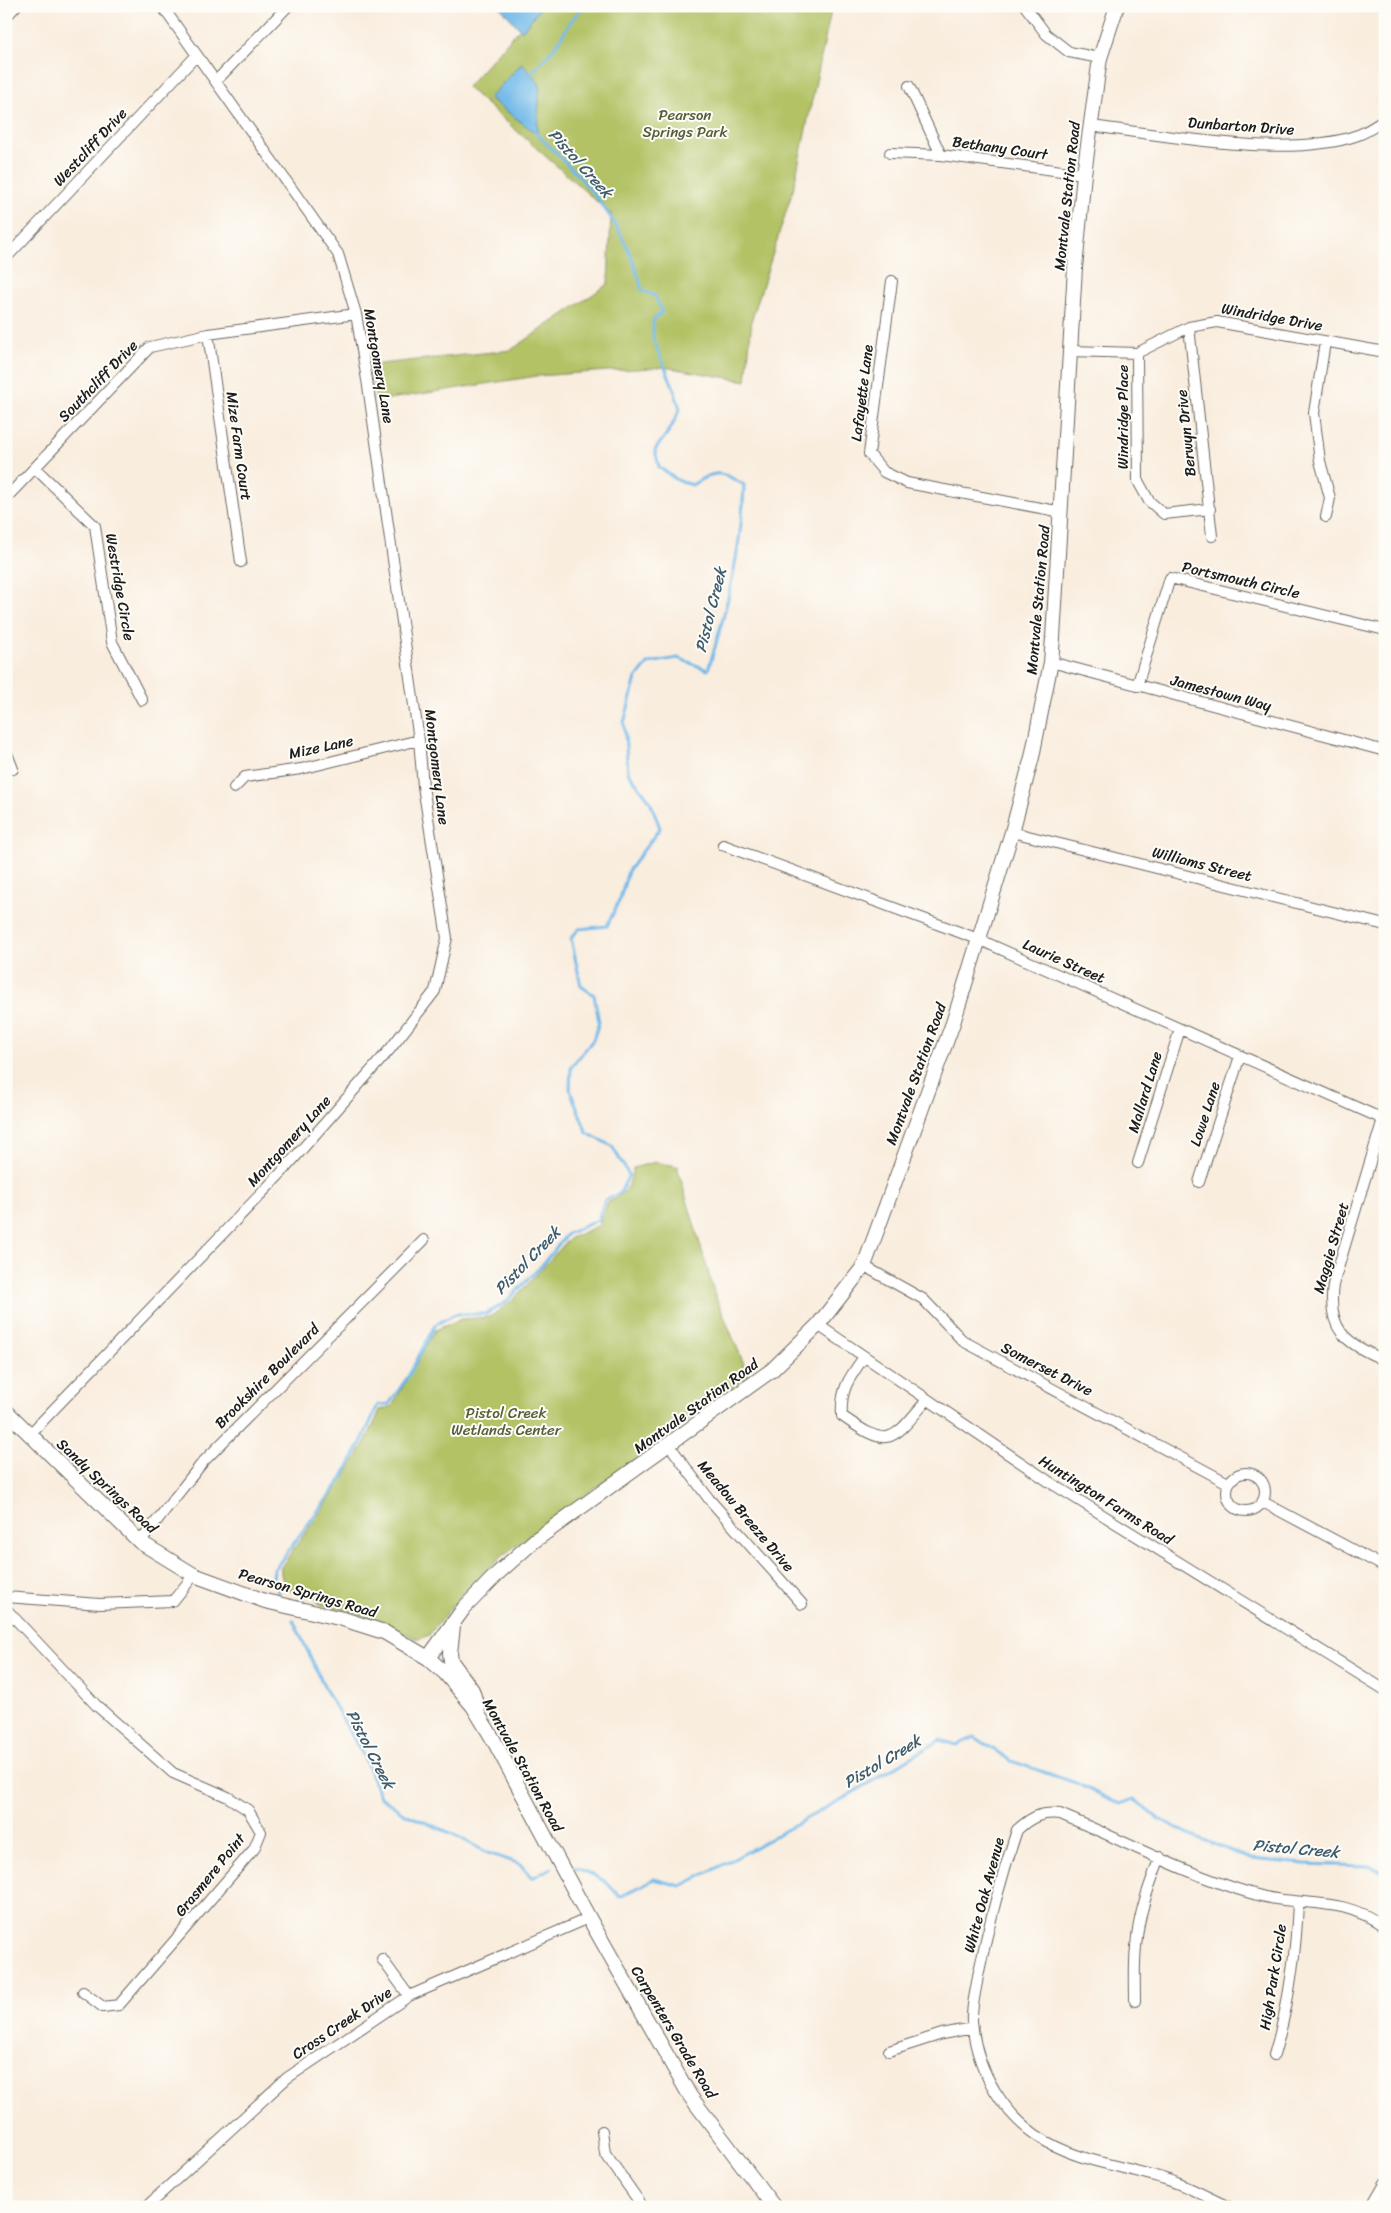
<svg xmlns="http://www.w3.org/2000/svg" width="1391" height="2213" font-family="Sriracha,sans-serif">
<rect width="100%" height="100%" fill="#fdfcf7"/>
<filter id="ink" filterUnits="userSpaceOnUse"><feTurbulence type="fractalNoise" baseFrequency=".02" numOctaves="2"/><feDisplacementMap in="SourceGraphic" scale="10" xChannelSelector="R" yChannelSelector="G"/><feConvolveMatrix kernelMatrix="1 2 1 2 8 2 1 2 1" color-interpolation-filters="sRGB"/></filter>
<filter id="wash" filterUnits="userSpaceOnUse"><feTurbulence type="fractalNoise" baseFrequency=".0096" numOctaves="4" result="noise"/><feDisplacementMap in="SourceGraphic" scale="20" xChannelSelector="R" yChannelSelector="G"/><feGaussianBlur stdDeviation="1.12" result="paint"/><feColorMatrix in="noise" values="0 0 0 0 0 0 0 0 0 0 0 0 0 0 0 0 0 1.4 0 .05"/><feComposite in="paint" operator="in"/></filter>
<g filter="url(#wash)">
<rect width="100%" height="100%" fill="#f9edde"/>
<!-- green -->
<path fill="#b2c265" stroke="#676f40" d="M 540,6 L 832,6 L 793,190 L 752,319 L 746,381 L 664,367 L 537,376 L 376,401 L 371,365 L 511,350 L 608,284 L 611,214 L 467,87 Z
M 655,1162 L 677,1166 L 715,1295 L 749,1376 L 503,1555 L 462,1594 L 429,1635 L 419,1639 L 413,1637 L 368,1617 L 319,1604 L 316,1597 C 296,1596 279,1589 281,1567 C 316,1516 356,1469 380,1410 L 392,1406 L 435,1330 L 462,1319 L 490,1317 L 513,1300 L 570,1238 L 598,1226 L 608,1202 C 625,1194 630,1187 633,1168 Z"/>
<!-- water -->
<path fill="#71b9e9" stroke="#466a82" d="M 499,6 L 542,6 L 522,31 Z
M 522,63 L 540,85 L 537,134 L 489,98 Z"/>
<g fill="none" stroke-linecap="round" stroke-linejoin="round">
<!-- stream -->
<path stroke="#71b9e9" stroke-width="3" d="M 530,75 L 555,47 L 573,18 L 584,6
M 279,1594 L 273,1578 L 274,1570 L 341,1480 L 360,1445 L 378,1405 L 389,1404 L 409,1375 L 435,1325 L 455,1314 L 486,1314 L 506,1302 L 542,1265 L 567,1234 L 598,1220 L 605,1200 L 620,1193 L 629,1175 L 612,1146 L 587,1133 L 570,1090 L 571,1067 L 593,1040 L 599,1022 L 594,995 L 581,986 L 571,938 L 579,929 L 607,926 L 620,899 L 628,871 L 660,828 L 650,801 L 628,772 L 624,723 L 636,678 L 649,663 L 678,658 L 708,670 C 727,610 742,548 744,485 C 720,470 715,470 692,485 L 677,480 L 659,467 L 655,450 L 671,428 L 680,409 L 673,386 L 653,339 L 653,320 L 662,312 L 655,296 L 642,290 C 624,218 586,183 535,132
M 293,1620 L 326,1690 L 363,1755 L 380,1797 L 405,1814 L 453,1834 L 488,1853 L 520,1864 L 532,1878 L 551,1868
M 573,1866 L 605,1881 L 620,1897 L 654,1879 L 681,1886 L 732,1860 L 849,1795 L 940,1740 L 957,1745 L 975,1737 L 1011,1761 L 1076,1783 L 1120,1804 L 1134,1799 L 1159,1819 L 1189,1834 L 1251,1859 L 1304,1864 L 1367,1866 L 1385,1872"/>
</g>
</g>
<g filter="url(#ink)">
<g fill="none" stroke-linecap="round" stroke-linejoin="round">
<defs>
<path id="street" d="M 1025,6 L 1046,34 L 1069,52 L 1100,58
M 6,17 L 16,6
M 216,81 L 288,6
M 1091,126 C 1165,135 1289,160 1358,135 C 1367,132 1376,125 1385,120
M 890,153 L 941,155 L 909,86
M 941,155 L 1084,174
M 6,258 L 196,56
M 892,281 L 869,454 L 884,472 L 907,483 L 1062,512
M 1189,327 L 1212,536
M 208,334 L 241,562
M 1325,342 L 1314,413 L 1320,461 L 1330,498 L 1326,517
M 1071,351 L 1137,353 L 1189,327 L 1217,322 L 1385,352
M 1137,353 L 1138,481 L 1149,501 L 1164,514 L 1210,509
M 35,468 L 95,526 L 112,642 L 142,700
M 6,498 L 150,347 L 208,334 L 356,314
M 1051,662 L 1385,751
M 1137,686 L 1170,578 L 1385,630
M 6,751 L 13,769
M 234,788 L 245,777 L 301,769 L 419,740
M 1012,832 L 1385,925
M 723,845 L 978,939 L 1385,1120
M 1383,1119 L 1333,1285 C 1327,1329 1345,1344 1385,1360
M 1138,1163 L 1180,1029
M 1199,1182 L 1240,1056
M 864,1266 L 923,1299 L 963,1341 L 1228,1483
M 818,1325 L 1051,1483 L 1385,1690
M 864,1357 C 849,1378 840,1390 842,1416 C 889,1449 891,1443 926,1401
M 30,1434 L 282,1172 L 391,1048 L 435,991 L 447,938 L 423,786 L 419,740 L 368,386 L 356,314 L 338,254 L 162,6
M 670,1446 L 709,1499 L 802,1604
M1227 1492a19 19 0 1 1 38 0a19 19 0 1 1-38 0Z
M 1263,1502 L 1385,1567
M 140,1542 L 203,1462 L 424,1240
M 6,1597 L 100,1604 L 173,1601 L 194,1575
M 6,1609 L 96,1705 L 173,1773 L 228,1797 L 248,1810 L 261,1832 L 254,1849 L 119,2005 L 103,2007 L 83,1992
M 382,1959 L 409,1996
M 1135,2001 C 1135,1983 1134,1965 1136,1947 C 1138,1915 1149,1886 1160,1857
M 889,2051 L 942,2034 L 973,2028
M 1274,2055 C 1289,2005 1296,1954 1298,1902
M 602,2131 L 605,2153 L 643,2207
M 146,2207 L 287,2078 L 409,1996 L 589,1918
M 1229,2207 C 1211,2199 1193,2189 1174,2182 C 1133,2167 1086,2164 1047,2142 C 1004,2118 976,2070 972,2021 C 971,2007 976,1991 978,1976 C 988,1927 1001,1878 1017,1830 C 1031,1817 1041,1812 1060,1814 C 1123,1840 1185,1874 1250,1893 C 1300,1909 1338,1893 1385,1927
M 1371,2207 L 1385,2183"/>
<path id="secondary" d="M 6,1411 L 140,1542 L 194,1575 L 265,1601 L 343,1619 L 384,1632 L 428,1658 L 445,1673 L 473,1706 L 493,1739 L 589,1918 L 690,2096 L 774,2207
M 453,1626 L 450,1653 L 451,1661 L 472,1690 L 478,1709
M 428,1658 L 464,1608 L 498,1573 L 534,1541 L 772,1370 L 818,1325 L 864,1266 L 953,1023 L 1012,832 L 1032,757 L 1051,662 L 1053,638 L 1075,268 L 1084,174 L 1100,58 L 1117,6"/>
</defs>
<!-- street casing -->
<use href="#street" stroke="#696560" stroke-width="12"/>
<!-- secondary casing -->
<use href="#secondary" stroke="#696560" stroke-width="16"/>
<!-- street -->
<use href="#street" stroke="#fff" stroke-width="10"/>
<!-- secondary -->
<use href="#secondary" stroke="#fff" stroke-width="14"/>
</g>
</g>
<g text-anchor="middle" stroke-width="4" stroke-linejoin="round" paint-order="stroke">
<!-- park labels -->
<g font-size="15" fill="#585e39" stroke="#fdfcf7">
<text x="685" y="120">Pearson<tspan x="685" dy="17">Springs Park</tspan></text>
<text x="506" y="1418">Pistol Creek<tspan x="506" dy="17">Wetlands Center</tspan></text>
</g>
<!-- street labels -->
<g font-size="15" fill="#1c1c1c" stroke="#fdfcf7">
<text transform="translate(1241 126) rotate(4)" y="5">Dunbarton Drive</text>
<text transform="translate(90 147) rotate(-47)" y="5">Westcliff Drive</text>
<text transform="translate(1000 148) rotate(8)" y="5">Bethany Court</text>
<text transform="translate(1067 196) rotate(-84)" y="5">Montvale Station Road</text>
<text transform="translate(1272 317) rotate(10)" y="5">Windridge Drive</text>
<text transform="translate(379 366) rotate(80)" y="5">Montgomery Lane</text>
<text transform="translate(98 381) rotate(-46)" y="5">Southcliff Drive</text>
<text transform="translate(862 393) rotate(-83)" y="5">Lafayette Lane</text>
<text transform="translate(1123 417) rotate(-90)" y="5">Windridge Place</text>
<text transform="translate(1186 433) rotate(-96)" y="5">Berwyn Drive</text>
<text transform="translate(239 446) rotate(82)" y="5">Mize Farm Court</text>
<text transform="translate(1241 580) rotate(13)" y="5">Portsmouth Circle</text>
<text transform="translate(120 587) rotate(80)" y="5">Westridge Circle</text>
<text transform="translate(1038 600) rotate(-85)" y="5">Montvale Station Road</text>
<text transform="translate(1221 693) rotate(15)" y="5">Jamestown Way</text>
<text transform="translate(321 747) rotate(-12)" y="5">Mize Lane</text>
<text transform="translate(437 767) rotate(83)" y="5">Montgomery Lane</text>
<text transform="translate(1202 864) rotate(14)" y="5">Williams Street</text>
<text transform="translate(1064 961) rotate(24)" y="5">Laurie Street</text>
<text transform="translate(916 1074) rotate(-70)" y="5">Montvale Station Road</text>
<text transform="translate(1145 1092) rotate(-73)" y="5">Mallard Lane</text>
<text transform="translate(1205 1114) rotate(-72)" y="5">Lowe Lane</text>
<text transform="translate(289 1141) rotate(-48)" y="5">Montgomery Lane</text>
<text transform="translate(1331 1248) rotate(-74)" y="5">Maggie Street</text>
<text transform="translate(1047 1369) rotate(27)" y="5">Somerset Drive</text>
<text transform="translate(267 1376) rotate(-45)" y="5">Brookshire Boulevard</text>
<text transform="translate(696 1406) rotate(-36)" y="5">Montvale Station Road</text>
<text transform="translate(107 1486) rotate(43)" y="5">Sandy Springs Road</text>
<text transform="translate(1106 1500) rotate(32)" y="5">Huntington Farms Road</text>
<text transform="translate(746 1516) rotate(50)" y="5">Meadow Breeze Drive</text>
<text transform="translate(308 1593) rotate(16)" y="5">Pearson Springs Road</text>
<text transform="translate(523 1765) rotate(61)" y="5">Montvale Station Road</text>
<text transform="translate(210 1875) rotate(-51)" y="5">Grasmere Point</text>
<text transform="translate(984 1895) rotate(-75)" y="5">White Oak Avenue</text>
<text transform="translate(1273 1977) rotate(-81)" y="5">High Park Circle</text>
<text transform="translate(342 2023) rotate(-34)" y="5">Cross Creek Drive</text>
<text transform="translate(674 2032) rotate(59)" y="5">Carpenters Grade Road</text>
</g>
<!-- water labels -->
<g font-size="16" font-style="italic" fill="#3e5b6e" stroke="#fdfcf7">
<text transform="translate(581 163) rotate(48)" y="6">Pistol Creek</text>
<text transform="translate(710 610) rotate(-76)" y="6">Pistol Creek</text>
<text transform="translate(527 1260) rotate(-46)" y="6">Pistol Creek</text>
<text transform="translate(371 1749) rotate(63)" y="6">Pistol Creek</text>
<text transform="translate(882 1761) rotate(-31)" y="6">Pistol Creek</text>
<text transform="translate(1296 1848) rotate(5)" y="6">Pistol Creek</text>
</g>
</g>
<!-- margin -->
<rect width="1391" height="2213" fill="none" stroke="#fdfcf7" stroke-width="25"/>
</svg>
